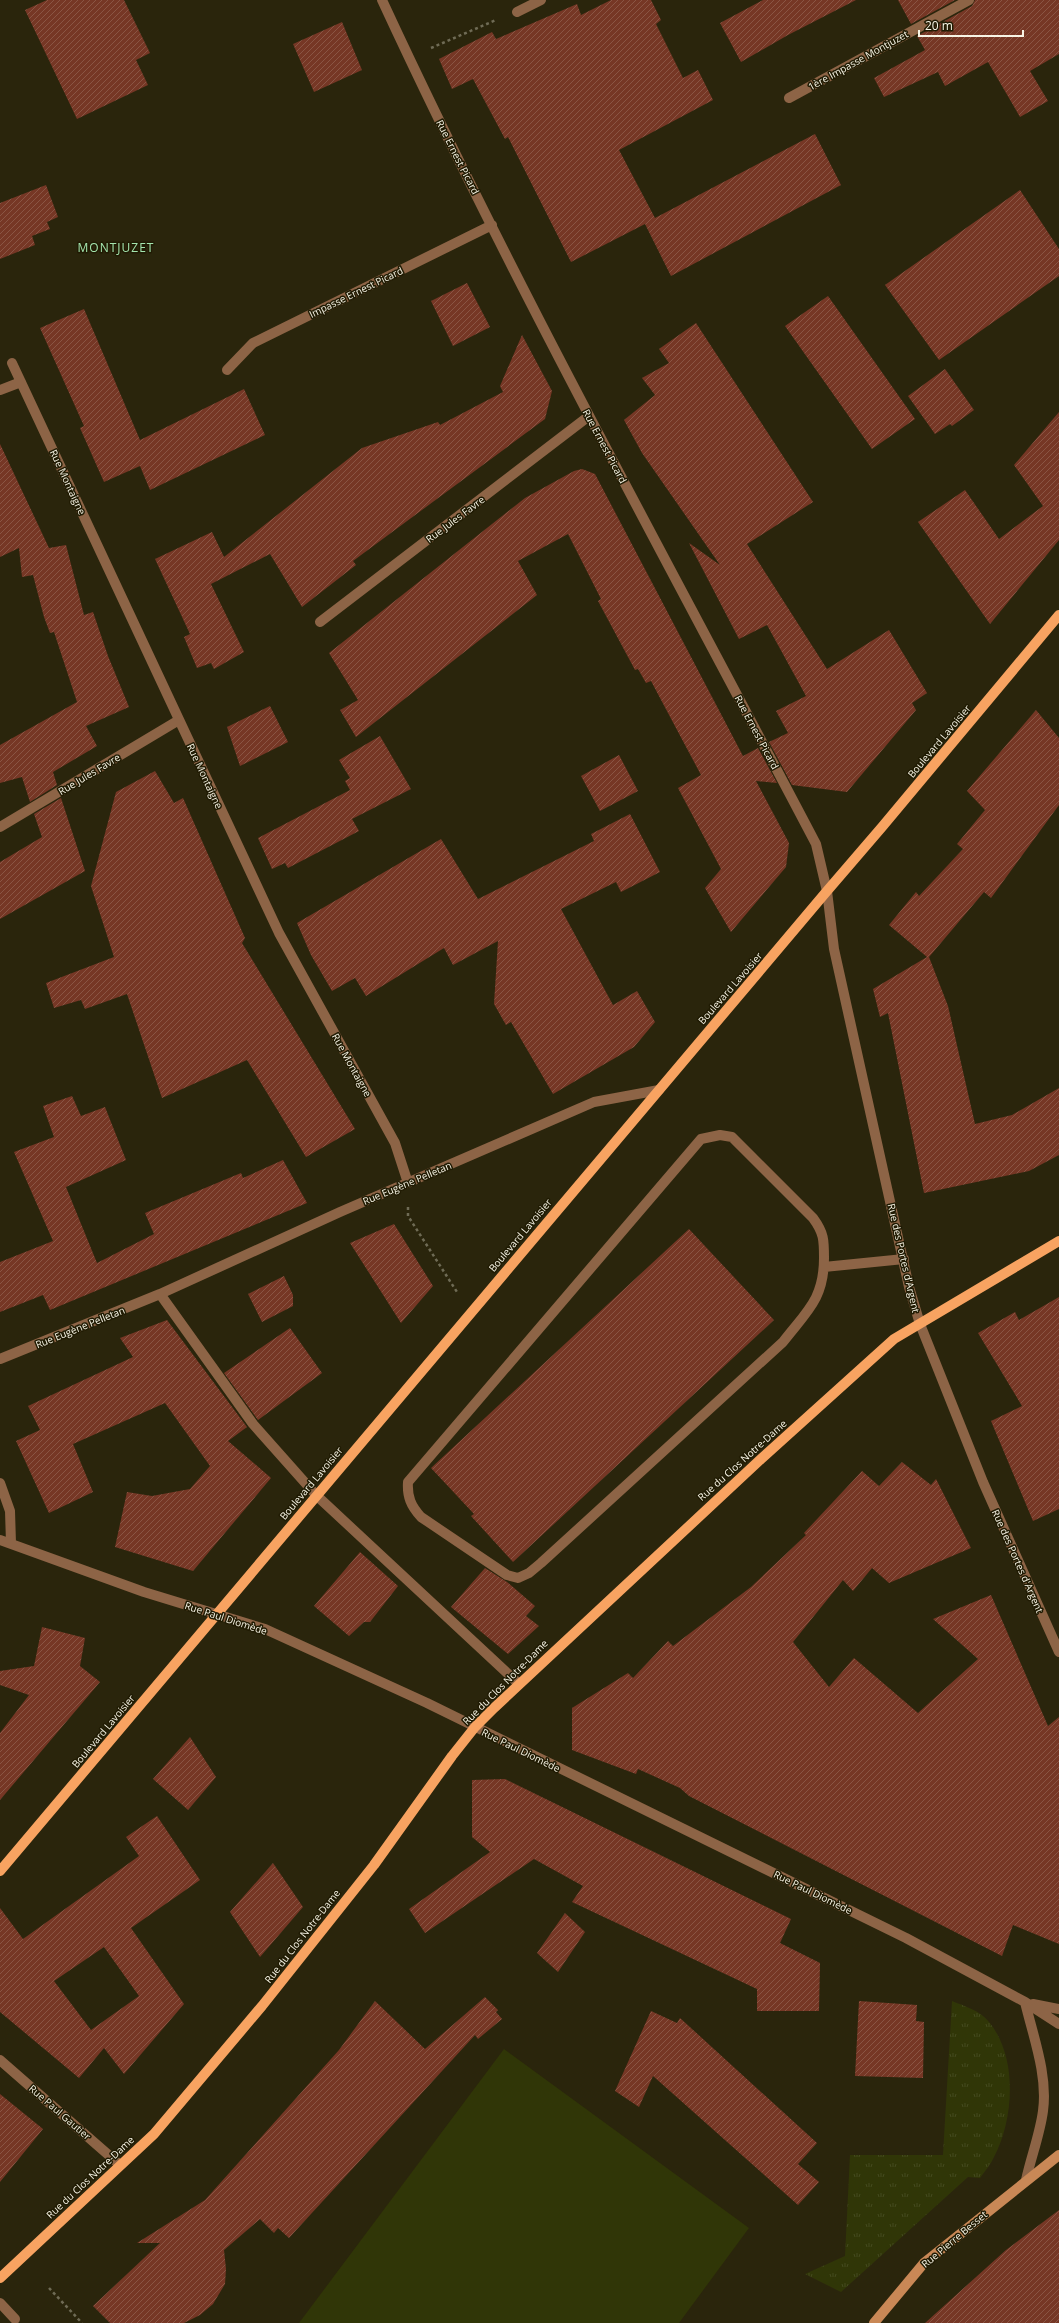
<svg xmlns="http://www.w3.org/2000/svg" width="1059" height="2323" font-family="'Open Sans',sans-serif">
<defs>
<pattern id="park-tufts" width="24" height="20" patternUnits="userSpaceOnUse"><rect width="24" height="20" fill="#303607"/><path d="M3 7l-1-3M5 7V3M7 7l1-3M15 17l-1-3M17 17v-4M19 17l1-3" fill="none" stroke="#444a1f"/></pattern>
<pattern id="building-hatch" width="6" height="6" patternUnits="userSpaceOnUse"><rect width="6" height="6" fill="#763725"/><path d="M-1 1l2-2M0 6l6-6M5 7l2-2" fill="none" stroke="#8a5544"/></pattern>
</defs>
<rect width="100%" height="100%" fill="#2a250c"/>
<!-- grass -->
<path fill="#303607" d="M 504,2049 L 749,2228 L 679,2323 L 299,2323 Z"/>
<!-- park -->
<path fill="url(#park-tufts)" d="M 952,2001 C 964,2006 981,2011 989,2022 C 1018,2057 1014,2119 994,2157 C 991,2164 985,2171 980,2178 L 968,2177 L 841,2292 L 805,2274 L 845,2256 L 850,2155 L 943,2155 Z"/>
<!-- building -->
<path fill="url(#building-hatch)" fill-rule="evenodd" d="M 47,0 L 124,0 L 150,53 L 136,60 L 148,85 L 77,119 L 25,10 Z
M 611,0 L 651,0 L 661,20 L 656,24 L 683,78 L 698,70 L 713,100 L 619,150 L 655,218 L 815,134 L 841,185 L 671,276 L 645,224 L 571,262 L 508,137 L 505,139 L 473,79 L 452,89 L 439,59 L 492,32 L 496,39 L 577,4 L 581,15 Z
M 763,0 L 856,0 L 788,35 L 741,62 L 720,23 Z
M 898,0 L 955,0 L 911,24 Z
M 975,0 L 1059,0 L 1059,54 L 1030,71 L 1048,101 L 1020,117 L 988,62 L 945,86 L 938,72 L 884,97 L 874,78 L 925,50 L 917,36 L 972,6 Z
M 342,22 L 362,70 L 314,92 L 293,44 Z
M 46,185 L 58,217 L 47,222 L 50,229 L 32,236 L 35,245 L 0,259 L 0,203 Z
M 1020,190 L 1059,249 L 1059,276 L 939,360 L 885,285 Z
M 467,283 L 490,327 L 453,346 L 431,301 Z
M 828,296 L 915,419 L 872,449 L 785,326 Z
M 84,309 L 140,440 L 244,389 L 265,435 L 150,490 L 140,466 L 104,482 L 80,428 L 84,426 L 40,328 Z
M 696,323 L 813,502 L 747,544 L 827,669 L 889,630 L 927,693 L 912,703 L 916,710 L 847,792 L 792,785 L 769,742 L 788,733 L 776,711 L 806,696 L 767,625 L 739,639 L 689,543 L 720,565 L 642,453 L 624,420 L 655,395 L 642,378 L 669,363 L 659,349 Z
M 522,335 L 552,391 L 545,419 L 353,561 L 356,565 L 302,607 L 270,554 L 211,584 L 244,652 L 214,669 L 211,663 L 197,668 L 184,637 L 190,634 L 155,559 L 212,532 L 224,557 L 362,448 L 438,422 L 440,425 L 503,392 L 500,386 Z
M 945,369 L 974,410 L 952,426 L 950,424 L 935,434 L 908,396 Z
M 1059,412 L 1059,540 L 990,624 L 918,522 L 965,490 L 999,539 L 1043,506 L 1014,465 Z
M 0,444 L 49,548 L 66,545 L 84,615 L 93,612 L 108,656 L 129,707 L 86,726 L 97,746 L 53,772 L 57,785 L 30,802 L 22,777 L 0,783 L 0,745 L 77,702 L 54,632 L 50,633 L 44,617 L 33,575 L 22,577 L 19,548 L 0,557 Z
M 582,469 L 595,474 L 743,756 L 758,748 L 777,783 L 756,781 L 789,843 L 786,867 L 731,932 L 705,888 L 721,869 L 678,788 L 701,775 L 651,681 L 646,683 L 638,669 L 635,670 L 598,601 L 601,599 L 568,534 L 518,561 L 537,595 L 356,737 L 340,710 L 358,700 L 329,653 L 525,498 L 574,471 Z
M 270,706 L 288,742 L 240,766 L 227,727 Z
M 1036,710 L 1059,738 L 1059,805 L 991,898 L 984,892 L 929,957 L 948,1006 L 975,1124 L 1012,1115 L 1059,1088 L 1059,1155 L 1029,1171 L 924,1193 L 888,1013 L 880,1017 L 873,989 L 927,957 L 889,925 L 916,892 L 919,896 L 963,849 L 957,844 L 985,810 L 967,791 Z
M 380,736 L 411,789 L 352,819 L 359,831 L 288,868 L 285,863 L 272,869 L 258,838 L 350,790 L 345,781 L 350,778 L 339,760 Z
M 619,755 L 638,791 L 600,811 L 581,776 Z
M 155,771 L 174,803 L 183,798 L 245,938 L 242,943 L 355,1129 L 306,1157 L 247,1060 L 162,1098 L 127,994 L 85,1009 L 81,1000 L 54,1008 L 46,983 L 114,957 L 91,886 L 116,792 Z
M 61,798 L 85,871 L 0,919 L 0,862 L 42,837 L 34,814 Z
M 630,814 L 660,872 L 621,892 L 616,882 L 561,909 L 613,1005 L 637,991 L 655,1022 L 634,1047 L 553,1094 L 511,1022 L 506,1025 L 494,1004 L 498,941 L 453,965 L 444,948 L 366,996 L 355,978 L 332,991 L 311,955 L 297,923 L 441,839 L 478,899 L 594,841 L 591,834 Z
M 72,1096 L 81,1116 L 105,1107 L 126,1160 L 66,1187 L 97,1263 L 154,1234 L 145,1213 L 241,1173 L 243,1178 L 283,1160 L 307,1203 L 50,1310 L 43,1295 L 0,1312 L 0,1262 L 53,1241 L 14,1152 L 54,1137 L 43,1106 Z
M 394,1224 L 433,1286 L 401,1323 L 350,1243 Z
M 689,1229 L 774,1320 L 513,1562 L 471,1516 L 474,1514 L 431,1468 Z
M 284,1276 L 293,1295 L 293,1306 L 262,1322 L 248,1294 Z
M 1059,1297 L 1059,1509 L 1033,1521 L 991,1421 L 1022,1406 L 978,1333 L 1015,1312 L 1019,1320 Z
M 167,1320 L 247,1427 L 228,1441 L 271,1478 L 193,1571 L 115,1547 L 127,1492 L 152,1496 L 190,1489 L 210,1466 L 165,1403 L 73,1444 L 93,1492 L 49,1513 L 16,1441 L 40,1430 L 28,1406 L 133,1357 L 120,1338 Z
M 290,1328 L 322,1373 L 258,1420 L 224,1373 Z
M 902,1462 L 931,1485 L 936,1479 L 971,1548 L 889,1583 L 872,1568 L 853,1591 L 843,1580 L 793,1642 L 829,1687 L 854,1658 L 918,1713 L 978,1659 L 933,1619 L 991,1595 L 1048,1726 L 1059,1717 L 1059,1944 L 1013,1925 L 1002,1956 L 689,1796 L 680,1788 L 638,1769 L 636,1774 L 572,1750 L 572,1708 L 628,1673 L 633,1678 L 668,1641 L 673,1646 L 751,1587 L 806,1535 L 804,1533 L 862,1471 L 879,1486 Z
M 360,1552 L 398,1586 L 370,1622 L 364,1622 L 349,1636 L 314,1606 Z
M 485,1568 L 507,1582 L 535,1606 L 526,1616 L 539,1626 L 508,1654 L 451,1607 Z
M 42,1627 L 85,1638 L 80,1666 L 100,1682 L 0,1800 L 0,1733 L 29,1695 L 0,1685 L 0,1671 L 34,1666 Z
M 190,1737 L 216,1777 L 188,1810 L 153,1779 Z
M 505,1779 L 791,1919 L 780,1943 L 820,1963 L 819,2011 L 757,2011 L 757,1989 L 572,1902 L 583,1886 L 534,1859 L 425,1933 L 409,1909 L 490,1852 L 472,1837 L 472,1780 Z
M 157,1816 L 200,1880 L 131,1928 L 184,2004 L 124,2074 L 104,2048 L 79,2078 L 0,2012 L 0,1908 L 23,1939 L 139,1856 L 126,1837 ZM 104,1947 L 139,1996 L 91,2030 L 54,1981 Z
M 273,1863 L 303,1907 L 260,1957 L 230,1912 Z
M 565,1913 L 585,1932 L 558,1972 L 537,1953 Z
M 485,1997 L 498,2010 L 496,2012 L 502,2019 L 478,2039 L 475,2035 L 289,2238 L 278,2228 L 274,2233 L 260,2219 L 224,2250 L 226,2269 L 225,2284 L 213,2304 L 200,2315 L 184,2323 L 110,2323 L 93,2306 L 160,2243 L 137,2243 L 205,2200 L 339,2050 L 375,2001 L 425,2049 Z
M 859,2001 L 917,2005 L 916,2021 L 924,2022 L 923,2078 L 855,2076 Z
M 651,2011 L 677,2023 L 680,2018 L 817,2143 L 798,2164 L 819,2182 L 798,2205 L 653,2076 L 639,2107 L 615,2091 Z
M 0,2094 L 43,2129 L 0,2182 Z
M 1059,2210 L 1059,2323 L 925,2323 L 1006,2250 Z"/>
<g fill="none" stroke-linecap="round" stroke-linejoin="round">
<!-- path -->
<path stroke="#6f6b55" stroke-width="2.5" stroke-dasharray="3 3" stroke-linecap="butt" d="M 431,48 L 496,20
M 408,1207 L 408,1216 L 457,1292
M 49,2288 L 82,2323"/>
<!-- lane -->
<path stroke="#8d6446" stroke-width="10" d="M 720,1135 L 732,1137 L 813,1218 C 824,1233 824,1240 824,1258 C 824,1299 807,1311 783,1342 L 541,1563 L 529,1573 L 518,1578 L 507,1575 L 421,1517 C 411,1506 407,1497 408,1482 L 701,1139 Z
M 824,1267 L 904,1259
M 316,1495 L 519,1684
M 0,2303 L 15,2319"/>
<!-- street -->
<path stroke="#8d6446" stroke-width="10" d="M 382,0 C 515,287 669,564 816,844 L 827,891 L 834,949 L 909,1287 L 920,1324 L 983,1482 L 1059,1652
M 517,12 L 541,0
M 789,98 L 969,0
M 12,363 L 279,933 L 395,1143 L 408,1183
M 227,370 L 253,343 L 492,225
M 0,390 L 21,382
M 320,622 L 589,416
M 0,827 L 179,720
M 160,1294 L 253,1424 L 316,1495
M 0,1359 L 160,1294 L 340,1212 L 594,1102 L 659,1090
M 0,1483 L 10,1511 L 11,1543
M 0,1540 L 144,1592 L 265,1629 L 427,1703 L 906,1938 L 1025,2002 L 1059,2024
M 1025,2002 C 1033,2036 1048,2075 1043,2111 C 1040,2134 1031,2157 1026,2180
M 1033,2004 L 1059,2009
M 0,2060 L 120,2165"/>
<!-- secondary -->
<path stroke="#c98856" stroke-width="10" d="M 874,2323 L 924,2263 L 1059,2155"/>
<!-- primary -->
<path stroke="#f8a361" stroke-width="10" d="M 0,1871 L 827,891 L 882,827 L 1059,615
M 0,2278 L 154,2134 L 262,2006 L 374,1865 L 452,1756 L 475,1727 L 494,1708 L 761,1459 L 894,1339 L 1059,1241"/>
</g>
<g text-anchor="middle" stroke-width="3" stroke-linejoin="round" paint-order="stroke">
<!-- street labels -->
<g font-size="10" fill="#f7f4e5" stroke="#201b03">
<text transform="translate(858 60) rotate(-29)" y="4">1ère Impasse Montjuzet</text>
<text transform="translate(458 157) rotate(63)" y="4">Rue Ernest Picard</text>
<text transform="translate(356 292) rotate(-26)" y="4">Impasse Ernest Picard</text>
<text transform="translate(605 446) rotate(62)" y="4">Rue Ernest Picard</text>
<text transform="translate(68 482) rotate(65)" y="4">Rue Montaigne</text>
<text transform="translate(455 519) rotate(-37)" y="4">Rue Jules Favre</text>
<text transform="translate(757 732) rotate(62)" y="4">Rue Ernest Picard</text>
<text transform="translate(939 741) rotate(-50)" y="4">Boulevard Lavoisier</text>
<text transform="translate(89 774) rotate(-31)" y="4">Rue Jules Favre</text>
<text transform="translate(205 776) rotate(65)" y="4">Rue Montaigne</text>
<text transform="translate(730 988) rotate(-49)" y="4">Boulevard Lavoisier</text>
<text transform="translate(352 1065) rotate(61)" y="4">Rue Montaigne</text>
<text transform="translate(407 1183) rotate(-23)" y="4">Rue Eugène Pelletan</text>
<text transform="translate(520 1235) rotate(-50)" y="4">Boulevard Lavoisier</text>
<text transform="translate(904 1258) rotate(77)" y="4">Rue des Portes d'Argent</text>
<text transform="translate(80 1327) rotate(-22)" y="4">Rue Eugène Pelletan</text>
<text transform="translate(742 1460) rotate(-42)" y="4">Rue du Clos Notre-Dame</text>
<text transform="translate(311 1483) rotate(-50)" y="4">Boulevard Lavoisier</text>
<text transform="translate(1018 1561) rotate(66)" y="4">Rue des Portes d'Argent</text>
<text transform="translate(226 1618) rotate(18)" y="4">Rue Paul Diomède</text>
<text transform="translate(505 1682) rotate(-45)" y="4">Rue du Clos Notre-Dame</text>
<text transform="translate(103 1731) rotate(-50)" y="4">Boulevard Lavoisier</text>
<text transform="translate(521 1750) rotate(26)" y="4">Rue Paul Diomède</text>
<text transform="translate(813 1892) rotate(26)" y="4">Rue Paul Diomède</text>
<text transform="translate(302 1936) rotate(-52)" y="4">Rue du Clos Notre-Dame</text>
<text transform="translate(60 2112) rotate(41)" y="4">Rue Paul Gautier</text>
<text transform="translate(90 2177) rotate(-43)" y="4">Rue du Clos Notre-Dame</text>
<text transform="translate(954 2239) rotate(-40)" y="4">Rue Pierre Besset</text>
</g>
<!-- quarter labels -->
<g font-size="12" letter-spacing="1" fill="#a4e5ae" stroke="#201b03">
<text x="116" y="252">MONTJUZET</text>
</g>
</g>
<!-- scale -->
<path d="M919 30v6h104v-6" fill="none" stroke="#f7f4e5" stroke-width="2"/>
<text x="925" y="30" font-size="12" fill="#f7f4e5" stroke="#201b03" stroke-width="3" paint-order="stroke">20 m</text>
</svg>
